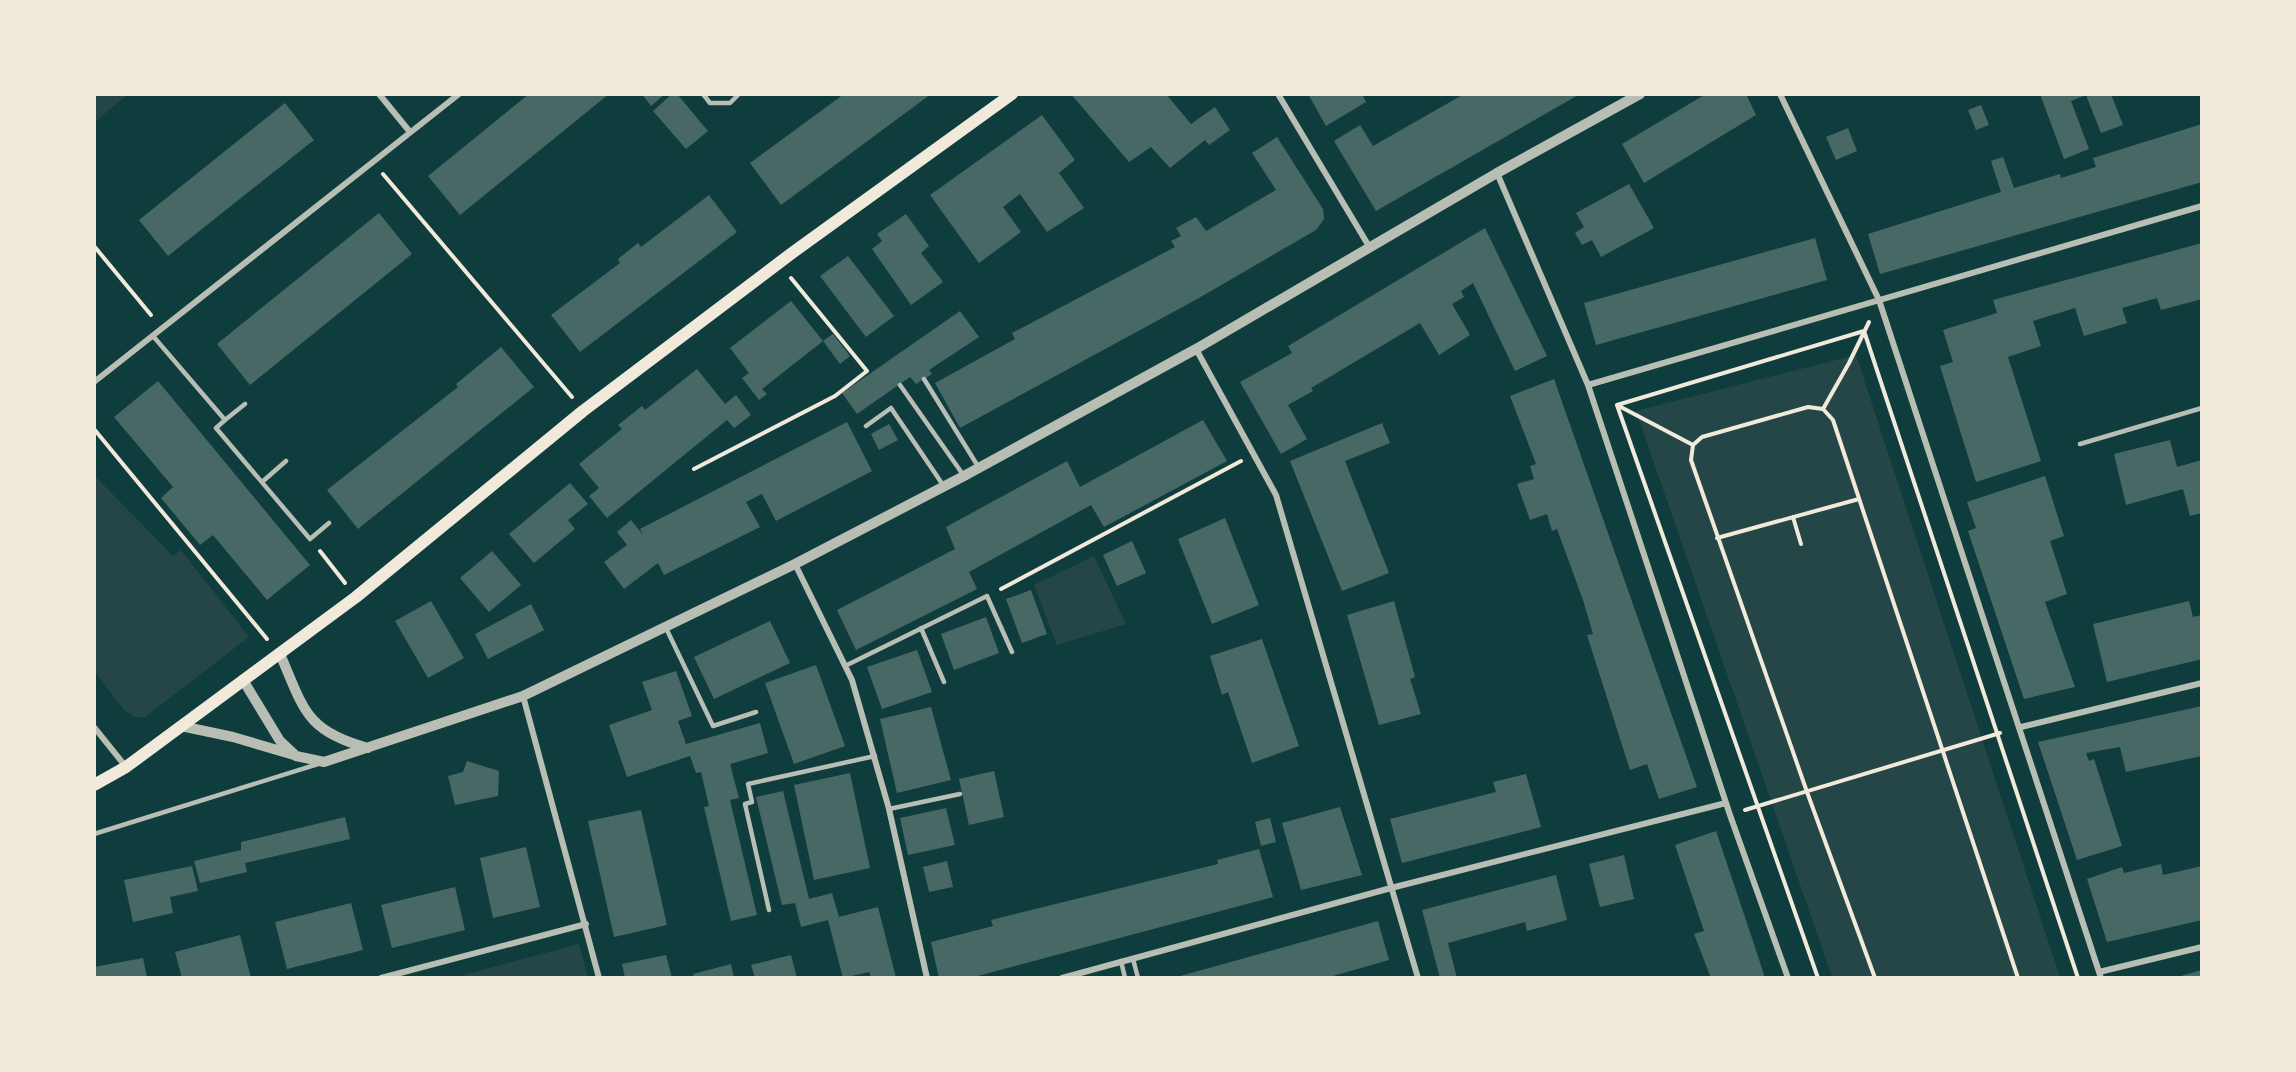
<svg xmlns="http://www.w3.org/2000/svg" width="2296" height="1072" font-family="Literata,serif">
<rect width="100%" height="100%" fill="#0f3d3e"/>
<!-- green -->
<path fill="#244646" d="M 95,94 L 126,94 L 127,95 L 95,122 Z
M 1856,355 L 2060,977 L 1832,977 L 1636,411 Z
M 94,475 L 173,556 L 181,550 L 249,637 L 145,717 L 135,717 L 124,710 L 95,672 Z
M 1094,556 L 1126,624 L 1057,645 L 1034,585 Z
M 579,944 L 588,977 L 456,977 Z"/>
<!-- building -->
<path fill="#486865" d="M 529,94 L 609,94 L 460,215 L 428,176 Z
M 642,94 L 665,94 L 651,106 Z
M 672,94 L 677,94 L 708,131 L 686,149 L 653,111 Z
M 844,94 L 931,94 L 781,205 L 750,163 Z
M 1071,94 L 1166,94 L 1191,124 L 1215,107 L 1230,130 L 1209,145 L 1205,140 L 1170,168 L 1151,147 L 1129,162 Z
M 1308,94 L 1362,94 L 1366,102 L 1326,126 Z
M 1464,94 L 1580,94 L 1376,211 L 1334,141 L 1360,125 L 1373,146 Z
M 1706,94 L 1746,94 L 1756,115 L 1644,183 L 1622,144 Z
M 2040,94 L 2111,94 L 2123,125 L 2101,133 L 2086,95 L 2071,101 L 2089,149 L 2064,159 Z
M 285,103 L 314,140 L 168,256 L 139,220 Z
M 1981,105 L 1989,125 L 1976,130 L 1968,110 Z
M 1042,115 L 1075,160 L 1059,173 L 1084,208 L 1047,232 L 1020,194 L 1003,207 L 1021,232 L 979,263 L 930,195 Z
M 2202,124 L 2202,182 L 1880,274 L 1868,234 L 2001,192 L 1991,161 L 2003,157 L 2014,188 L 2060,174 L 2061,178 L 2096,167 L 2093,158 Z
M 1848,128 L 1857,151 L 1836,160 L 1826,137 Z
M 1277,137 L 1323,209 L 1324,219 L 1316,230 L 1199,298 L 960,428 L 935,383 L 1015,339 L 1012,333 L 1175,247 L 1171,241 L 1181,236 L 1176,228 L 1196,217 L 1206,231 L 1276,190 L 1252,153 Z
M 1629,184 L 1654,228 L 1601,257 L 1592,240 L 1582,245 L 1575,233 L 1584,227 L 1576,213 Z
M 709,195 L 737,232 L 580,352 L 551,315 L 620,263 L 618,259 L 638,243 L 641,247 Z
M 379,213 L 412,254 L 250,385 L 217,344 Z
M 906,214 L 929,246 L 921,253 L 943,282 L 911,305 L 872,249 L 882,241 L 877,234 Z
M 1485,228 L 1547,356 L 1515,371 L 1473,283 L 1461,291 L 1464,297 L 1452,304 L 1470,335 L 1439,355 L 1420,323 L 1311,388 L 1313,391 L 1288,405 L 1307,439 L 1281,454 L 1240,382 L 1292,353 L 1288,346 Z
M 1815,238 L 1827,280 L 1596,345 L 1584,303 Z
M 2202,243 L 2202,299 L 2161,310 L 2157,298 L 2122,308 L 2127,323 L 2084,336 L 2075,308 L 2033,321 L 2041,346 L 2008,357 L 2041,461 L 1976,482 L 1940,366 L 1953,362 L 1943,330 L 1997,313 L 1993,300 Z
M 848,256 L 894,316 L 866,337 L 820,276 Z
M 791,301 L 823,341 L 762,389 L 767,394 L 759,400 L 742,378 L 749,373 L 730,348 Z
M 960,311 L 979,337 L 929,370 L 932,374 L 916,384 L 910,377 L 857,414 L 842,393 Z
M 833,334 L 850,356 L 840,364 L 823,341 Z
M 501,347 L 534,387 L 358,529 L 327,490 L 458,387 L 456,384 Z
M 697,369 L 725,404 L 736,395 L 751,415 L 734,428 L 727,420 L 607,518 L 589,496 L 599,488 L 579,464 L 622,429 L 618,425 L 642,406 L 645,410 Z
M 1554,379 L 1697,787 L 1659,799 L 1647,764 L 1630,770 L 1587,635 L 1593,634 L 1583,600 L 1557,529 L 1552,531 L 1547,514 L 1530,520 L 1517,484 L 1534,479 L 1530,466 L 1536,464 L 1510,396 Z
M 158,381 L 310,565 L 267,600 L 213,535 L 200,545 L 161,498 L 173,487 L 114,417 Z
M 1203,420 L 1227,461 L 1104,527 L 1091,505 L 969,572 L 977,589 L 856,650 L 837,610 L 955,549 L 946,527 L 1067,461 L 1080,487 Z
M 847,422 L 872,471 L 776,521 L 762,494 L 746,502 L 760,527 L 664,575 L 658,563 L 624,589 L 604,562 L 627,545 L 617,532 L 631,520 L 643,535 L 640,529 Z
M 1382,423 L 1390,443 L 1345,461 L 1389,573 L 1342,591 L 1290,461 Z
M 889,424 L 898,440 L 879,450 L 871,434 Z
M 2170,440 L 2177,467 L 2202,460 L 2202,513 L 2190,516 L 2183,489 L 2126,505 L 2114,454 Z
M 2045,476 L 2064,536 L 2050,541 L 2067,594 L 2045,602 L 2075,687 L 2024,699 L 1968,531 L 1976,528 L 1967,502 Z
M 570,483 L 588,504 L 568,520 L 575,529 L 534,563 L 509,534 Z
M 1225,518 L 1259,605 L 1212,624 L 1178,539 Z
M 1132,541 L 1146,573 L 1117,586 L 1103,555 Z
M 492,551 L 521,585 L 489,612 L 460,578 Z
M 1031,590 L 1047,634 L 1022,643 L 1006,599 Z
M 431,601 L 464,658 L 428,678 L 395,621 Z
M 1394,601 L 1415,677 L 1410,679 L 1421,714 L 1379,725 L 1347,615 Z
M 2189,601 L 2193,617 L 2202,615 L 2202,659 L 2107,682 L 2093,624 Z
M 531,604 L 544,630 L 488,659 L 475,634 Z
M 986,617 L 999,653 L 954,670 L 941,634 Z
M 770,621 L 790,663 L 714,699 L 694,657 Z
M 1262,639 L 1299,746 L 1252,763 L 1228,692 L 1222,695 L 1210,656 Z
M 917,650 L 932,692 L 882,709 L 867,667 Z
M 816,665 L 845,746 L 794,764 L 765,683 Z
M 676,671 L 692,716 L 678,721 L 686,744 L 760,723 L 768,753 L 730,764 L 739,798 L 730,800 L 757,915 L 731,921 L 704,807 L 709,806 L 701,772 L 696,773 L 690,756 L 627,777 L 609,725 L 652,710 L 642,682 Z
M 2202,706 L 2202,756 L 2126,772 L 2120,747 L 2086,753 L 2089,761 L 2094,759 L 2122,846 L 2077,860 L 2038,742 Z
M 931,707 L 951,780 L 897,793 L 880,719 Z
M 467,761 L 499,771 L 498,796 L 455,805 L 448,776 L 463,772 Z
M 994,771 L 1004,817 L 969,825 L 959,779 Z
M 850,773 L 870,868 L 814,880 L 794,785 Z
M 1526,774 L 1541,827 L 1402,863 L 1390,819 L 1496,792 L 1493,782 Z
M 783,791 L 809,899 L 832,893 L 839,917 L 878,907 L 896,978 L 871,978 L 869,972 L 843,978 L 828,920 L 801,927 L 795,903 L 782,905 L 756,797 Z
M 1340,807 L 1362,875 L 1301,890 L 1282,823 Z
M 946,808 L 955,845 L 908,855 L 900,818 Z
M 641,810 L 667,925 L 614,937 L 588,821 Z
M 345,817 L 350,839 L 245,863 L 247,872 L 200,883 L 194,861 L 241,850 L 241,842 Z
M 1270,818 L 1276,842 L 1261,846 L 1255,822 Z
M 1716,831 L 1755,947 L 1765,978 L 1711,978 L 1694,934 L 1704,931 L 1675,845 Z
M 526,847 L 540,907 L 493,918 L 480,858 Z
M 1259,849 L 1273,897 L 974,977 L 939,978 L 931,942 L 993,926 L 991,920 L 1218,864 L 1217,860 Z
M 1624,855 L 1634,899 L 1600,907 L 1589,864 Z
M 947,861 L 953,887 L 929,892 L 923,867 Z
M 2161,864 L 2163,875 L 2202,866 L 2202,920 L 2107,942 L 2087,879 L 2122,867 L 2124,873 Z
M 192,866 L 198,891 L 170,897 L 173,913 L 133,922 L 124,880 Z
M 1556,875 L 1567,920 L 1527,931 L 1525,922 L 1448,943 L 1457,978 L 1440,978 L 1422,910 Z
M 455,887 L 465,930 L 392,948 L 381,905 Z
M 351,903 L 363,950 L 287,969 L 275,922 Z
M 1378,921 L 1389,960 L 1326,978 L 1173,978 Z
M 240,935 L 251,978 L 182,978 L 175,952 Z
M 666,955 L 672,978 L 625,978 L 622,964 Z
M 791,955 L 797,978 L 755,978 L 751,965 Z
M 143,958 L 147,978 L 94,978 L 94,967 Z
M 731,964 L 734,978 L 694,978 L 693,974 Z
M 2202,970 L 2202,978 L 2177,978 L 2177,977 Z"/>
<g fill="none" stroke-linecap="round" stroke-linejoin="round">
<!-- path -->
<path stroke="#f1e9da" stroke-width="4" d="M 383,174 L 572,397
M 94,246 L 151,315
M 1617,405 L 1864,331 L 2078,978
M 1617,405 L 1818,978
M 1617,405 L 1693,445
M 1823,409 L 1849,363 L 1869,322
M 94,429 L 267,639
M 694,469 L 835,396 L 867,371 L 791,278
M 1793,517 L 1801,544
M 1717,538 L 1859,499
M 320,551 L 345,583
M 1001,589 L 1241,461
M 1745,810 L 2000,733
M 1875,978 L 1807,792 L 1691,460 L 1693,445 L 1702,437 L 1808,407 L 1823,409 L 1833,420 L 2018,978"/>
<!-- service -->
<path stroke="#b8beb3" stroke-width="4.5" d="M 703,94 L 710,103 L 730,103 L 739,94
M 153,336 L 225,420 L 216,428 L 310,539 L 329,523
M 924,379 L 979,468
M 900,385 L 964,476
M 225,420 L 245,404
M 866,426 L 891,408 L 943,485
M 2080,444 L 2202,408
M 262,482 L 286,461
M 666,628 L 713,726 L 756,712
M 921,628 L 944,682
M 845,666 L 987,596 L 1012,652
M 889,809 L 960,794
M 94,834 L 318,764
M 769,910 L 745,804 L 752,802 L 748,784 L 875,756
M 1133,959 L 1138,978
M 1121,961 L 1125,978"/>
<!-- minor -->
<path stroke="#b8beb3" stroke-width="6" d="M 379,94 L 410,132
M 1278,94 L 1370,248
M 1780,94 L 1879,300 L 2101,978
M 1497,173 L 1588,385 L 1730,815 L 1788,978
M 1196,349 L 1276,495 L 1418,978
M 94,382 L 459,94
M 1588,385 L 2202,206
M 795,564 L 852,680 L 889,809 L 927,978
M 523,696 L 599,978
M 94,727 L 126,767
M 2021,727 L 2202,683
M 2099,972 L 2202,947
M 381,978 L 586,924
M 1062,978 L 1391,888 L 1726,803"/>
<!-- tertiary -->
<path stroke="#b8beb3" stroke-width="10" d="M 280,654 C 304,709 305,731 368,748
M 243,680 L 280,741 L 296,756 L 324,762 L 523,696 L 795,564 L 964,476 L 1196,349 L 1497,173 L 1640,94
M 181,726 L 233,737 L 294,755"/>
<!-- secondary -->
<path stroke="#f1e9da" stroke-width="12" d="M 94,785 L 126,767 L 356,597 L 583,411 L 792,253 L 1012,94"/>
</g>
<!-- border -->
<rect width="2296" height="1072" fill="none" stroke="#f1e9da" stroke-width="192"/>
</svg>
